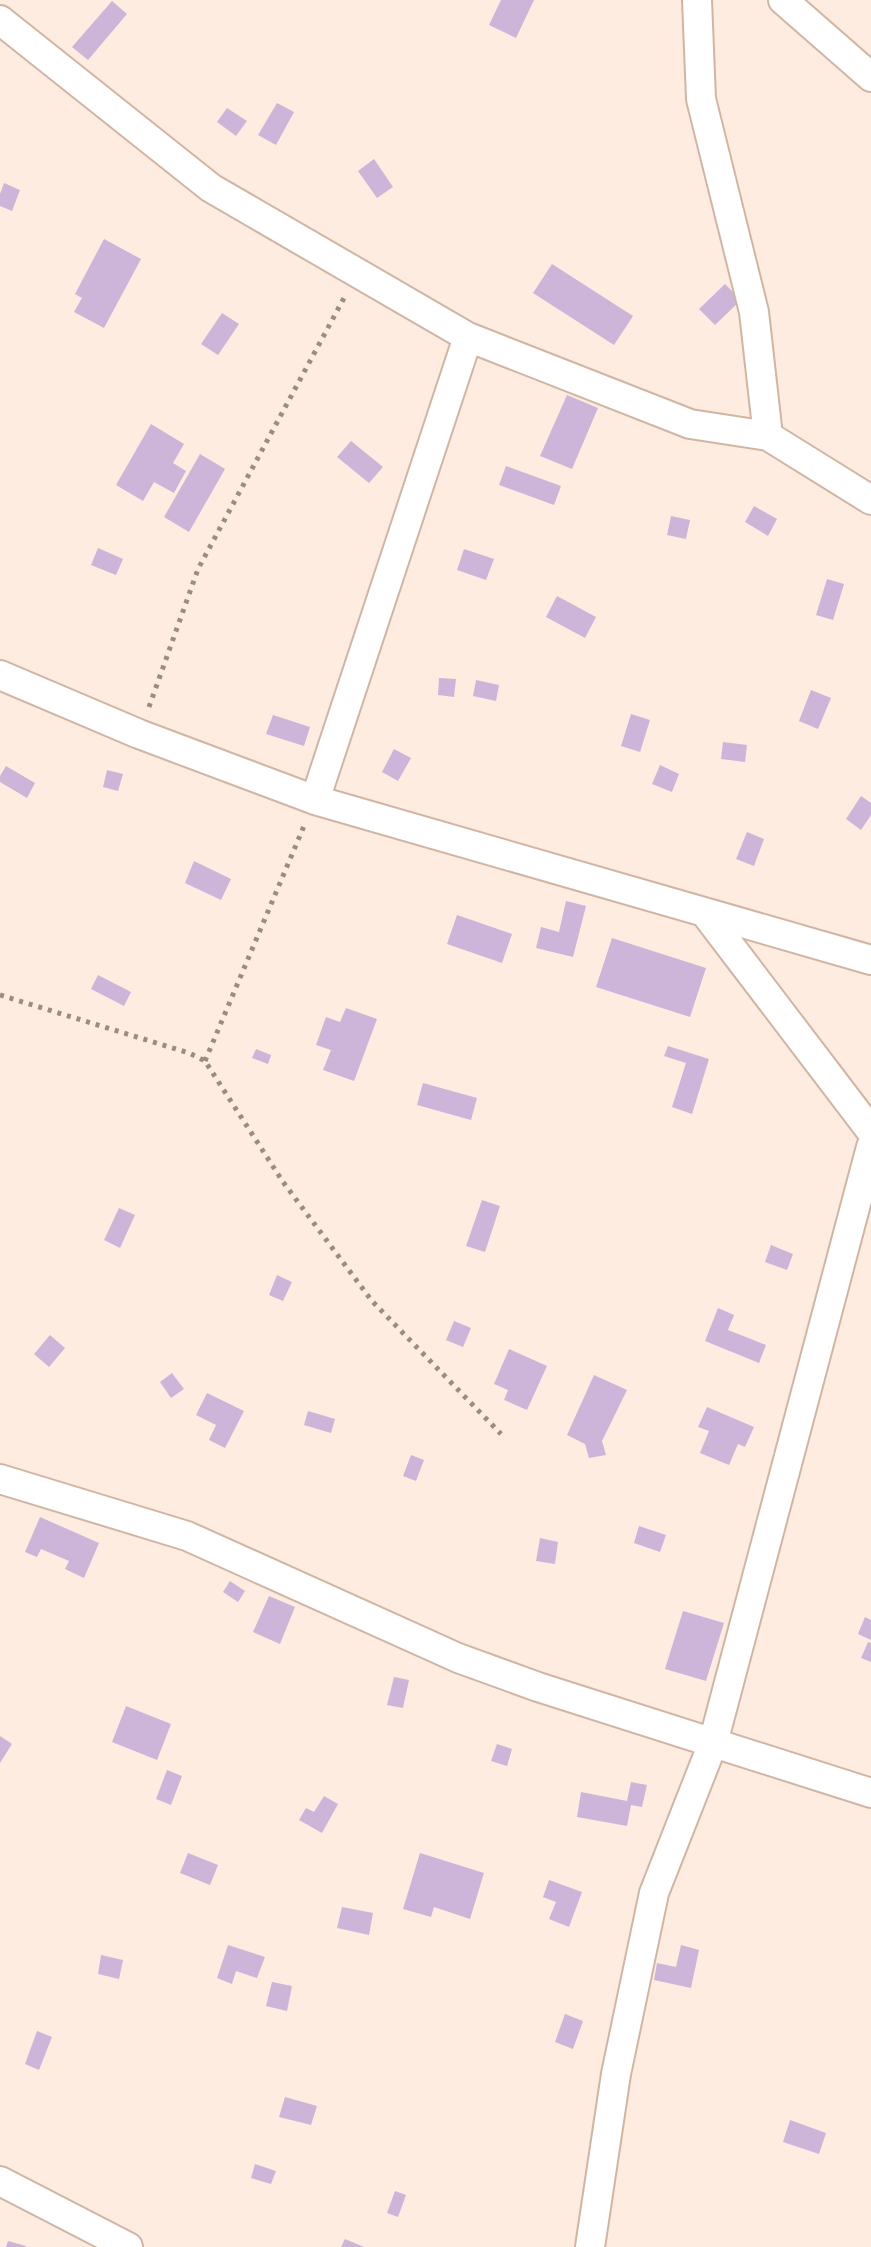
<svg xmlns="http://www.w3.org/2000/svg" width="871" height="2247" font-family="Barlow,sans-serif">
<rect width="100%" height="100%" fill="#feece0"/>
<!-- building -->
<path fill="#ccb5d9" d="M 501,0 L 534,0 L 516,38 L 489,25 Z
M 112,1 L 127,14 L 88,60 L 72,47 Z
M 277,103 L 294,112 L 276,145 L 258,135 Z
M 227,108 L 247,121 L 236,136 L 217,122 Z
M 374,159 L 393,187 L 377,198 L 358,171 Z
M 4,183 L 20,190 L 12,211 L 0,206 L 0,194 Z
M 104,239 L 141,259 L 104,328 L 74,312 L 82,298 L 75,294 Z
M 552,264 L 633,316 L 614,345 L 533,293 Z
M 725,284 L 741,300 L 715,325 L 699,309 Z
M 222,313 L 239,324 L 218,355 L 201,344 Z
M 567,395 L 598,408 L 572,469 L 540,456 Z
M 151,424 L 184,444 L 173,463 L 186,471 L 174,493 L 154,482 L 143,501 L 116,485 Z
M 351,441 L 383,467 L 369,483 L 337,457 Z
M 200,454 L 225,469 L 189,532 L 164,517 Z
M 506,466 L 561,486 L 554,505 L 499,485 Z
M 754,506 L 777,519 L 768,536 L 745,522 Z
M 671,516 L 690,520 L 686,539 L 667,535 Z
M 98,548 L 123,559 L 116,575 L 91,565 Z
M 464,549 L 494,559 L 486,580 L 457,570 Z
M 827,579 L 844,584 L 833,620 L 816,615 Z
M 557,596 L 596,617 L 585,638 L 546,617 Z
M 439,678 L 456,679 L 454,697 L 438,695 Z
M 476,680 L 499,685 L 496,701 L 473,696 Z
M 811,690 L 831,698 L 818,729 L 799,721 Z
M 631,714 L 650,720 L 640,752 L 621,746 Z
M 273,715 L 310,727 L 304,746 L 266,734 Z
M 723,742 L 747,745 L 745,762 L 721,759 Z
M 394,749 L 411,758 L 398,781 L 382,772 Z
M 660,765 L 679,774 L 672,792 L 652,784 Z
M 6,766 L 35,783 L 27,798 L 0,782 L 0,776 Z
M 107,770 L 123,774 L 118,791 L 103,787 Z
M 861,796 L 871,803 L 871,815 L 861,830 L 846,819 Z
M 747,832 L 764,839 L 754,866 L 736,859 Z
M 194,861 L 231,879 L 221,900 L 185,883 Z
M 566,901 L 586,906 L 573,957 L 536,948 L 541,927 L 559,932 Z
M 457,915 L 512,934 L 502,963 L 447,944 Z
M 612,938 L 706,968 L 690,1017 L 596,987 Z
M 98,975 L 131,992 L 124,1006 L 91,989 Z
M 346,1008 L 377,1019 L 354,1081 L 323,1070 L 331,1050 L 316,1045 L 326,1017 L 340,1022 Z
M 668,1046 L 709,1059 L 692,1114 L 672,1107 L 686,1063 L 664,1056 Z
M 256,1049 L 271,1055 L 268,1064 L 252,1058 Z
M 423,1083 L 477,1098 L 471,1120 L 417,1105 Z
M 482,1200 L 500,1206 L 485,1252 L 466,1246 Z
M 119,1208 L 135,1215 L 120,1248 L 104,1240 Z
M 771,1245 L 793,1254 L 787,1270 L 765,1262 Z
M 277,1275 L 292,1282 L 283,1301 L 269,1295 Z
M 718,1308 L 734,1315 L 728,1330 L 766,1345 L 759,1363 L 705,1341 Z
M 454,1321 L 471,1328 L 463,1347 L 446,1340 Z
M 50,1335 L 65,1348 L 49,1367 L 34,1354 Z
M 509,1349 L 547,1366 L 527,1410 L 504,1400 L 508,1390 L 494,1384 Z
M 172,1373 L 184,1389 L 171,1398 L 160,1382 Z
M 594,1375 L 627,1390 L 602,1441 L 606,1455 L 589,1458 L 585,1444 L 567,1435 Z
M 207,1393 L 244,1411 L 225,1448 L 209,1440 L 216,1425 L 196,1415 Z
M 707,1407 L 754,1427 L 745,1447 L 738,1444 L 729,1465 L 700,1453 L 709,1431 L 698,1427 Z
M 308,1411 L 335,1419 L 331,1433 L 304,1425 Z
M 411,1455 L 424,1460 L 416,1481 L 403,1476 Z
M 40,1517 L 99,1543 L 84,1578 L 65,1569 L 69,1561 L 41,1549 L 37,1557 L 25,1552 Z
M 639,1526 L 666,1535 L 660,1552 L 634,1543 Z
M 540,1538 L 558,1542 L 555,1564 L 536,1561 Z
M 230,1581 L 245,1591 L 238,1602 L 223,1592 Z
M 269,1596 L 295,1607 L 280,1644 L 253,1632 Z
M 683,1611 L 724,1623 L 706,1681 L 665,1669 Z
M 865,1617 L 871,1620 L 871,1640 L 858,1634 Z
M 868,1642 L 871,1643 L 871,1662 L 861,1658 Z
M 394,1677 L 409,1680 L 403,1708 L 387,1705 Z
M 126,1706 L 171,1724 L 157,1760 L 112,1742 Z
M 0,1736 L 12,1744 L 0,1763 Z
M 497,1744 L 512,1749 L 507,1766 L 491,1761 Z
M 167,1770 L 182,1776 L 171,1805 L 156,1799 Z
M 631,1782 L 647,1785 L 642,1807 L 631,1805 L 627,1826 L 577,1817 L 581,1792 L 627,1801 Z
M 324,1796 L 338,1804 L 322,1833 L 299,1820 L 306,1808 L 314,1812 Z
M 188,1853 L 218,1865 L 210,1885 L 180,1873 Z
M 420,1853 L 484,1873 L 470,1919 L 434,1907 L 431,1917 L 403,1909 Z
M 549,1880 L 582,1892 L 569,1927 L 549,1919 L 556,1902 L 543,1897 Z
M 342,1907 L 373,1913 L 369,1935 L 337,1928 Z
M 228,1945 L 265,1957 L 257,1978 L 236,1971 L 232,1984 L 217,1978 Z
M 681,1945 L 699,1950 L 691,1988 L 654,1980 L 657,1963 L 676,1967 Z
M 101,1955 L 123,1960 L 119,1979 L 98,1974 Z
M 272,1982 L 292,1986 L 287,2011 L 266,2006 Z
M 565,2014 L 583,2021 L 573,2049 L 555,2042 Z
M 37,2031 L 52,2037 L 39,2070 L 25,2064 Z
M 285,2097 L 317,2106 L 311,2125 L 279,2117 Z
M 790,2120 L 826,2133 L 819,2154 L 783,2142 Z
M 255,2164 L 276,2171 L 271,2184 L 251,2178 Z
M 395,2191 L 406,2195 L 398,2217 L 387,2213 Z
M 345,2239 L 364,2247 L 341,2247 Z
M 8,2241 L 26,2246 L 26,2247 L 6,2247 Z"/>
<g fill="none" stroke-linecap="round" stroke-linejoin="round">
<defs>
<path id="minor" d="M 697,0 L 701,99 L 754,312 L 768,436
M 783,0 L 871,77
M 0,20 L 211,188 L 468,337 L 690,424 L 768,436 L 871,500
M 0,675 L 139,734 L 315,800 L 871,960
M 315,800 L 468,337
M 705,913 L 871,1131
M 0,1479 L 187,1536 L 458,1658 L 538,1687 L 871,1793
M 0,2181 L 128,2247
M 590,2247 L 616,2074 L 654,1893 L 713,1743 L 871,1147"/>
</defs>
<!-- minor casing -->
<use href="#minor" stroke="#d1b5a2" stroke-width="32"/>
<!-- path -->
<path stroke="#9a8c82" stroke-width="5" stroke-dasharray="4 6" stroke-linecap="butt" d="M 149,707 L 198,569 L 344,298
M 0,995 L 189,1053 L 205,1061 L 283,1182 L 372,1301 L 501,1434
M 205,1061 L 304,826"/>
<!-- minor -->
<use href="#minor" stroke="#fff" stroke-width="28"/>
</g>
</svg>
